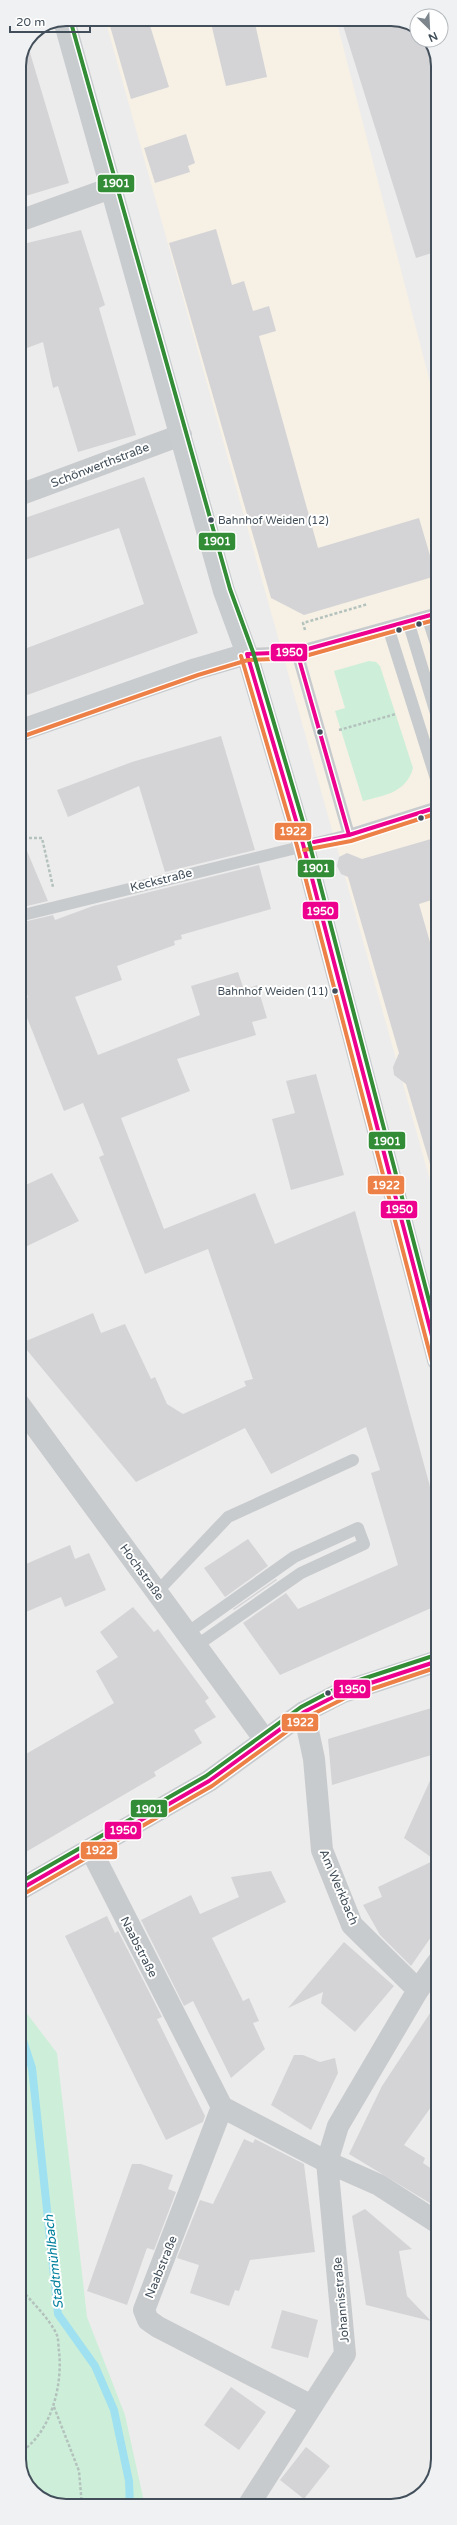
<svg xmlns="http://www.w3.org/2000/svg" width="457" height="2525" font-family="'Varela Round',sans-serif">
<rect width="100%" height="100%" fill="#edecec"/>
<!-- commercial -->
<path fill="#f6f0e5" d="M 105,19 L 336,19 L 438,413 L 438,1209 Z"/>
<!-- green -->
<path fill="#cdefd9" d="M 369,661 L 376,662 L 380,666 L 413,768 C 406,793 385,795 363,801 L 335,711 L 345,708 L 334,671 Z
M 19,2003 L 57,2053 L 87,2317 L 125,2415 L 145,2506 L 61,2506 L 33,2492 L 19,2465 Z"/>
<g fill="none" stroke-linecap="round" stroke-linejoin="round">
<!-- stream -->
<path stroke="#9fe1f0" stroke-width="8" d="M 19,2028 L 32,2068 L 58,2314 L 95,2366 L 114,2410 L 129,2481 L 130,2506"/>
</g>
<!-- building -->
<path fill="#d4d4d7" d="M 108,19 L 148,19 L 169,87 L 131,99 Z
M 210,19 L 254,19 L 267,77 L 226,86 Z
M 341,19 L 396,19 L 417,29 L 417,40 L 428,40 L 438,72 L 438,251 L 416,258 Z
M 28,46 L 69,183 L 19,198 L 19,66 Z
M 186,134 L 195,163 L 188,166 L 190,172 L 155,183 L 144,148 Z
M 216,229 L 232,285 L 244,281 L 253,311 L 269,306 L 276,331 L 259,336 L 318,548 L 419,518 L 436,576 L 304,615 L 271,598 L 169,243 Z
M 81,230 L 105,305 L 99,308 L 136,435 L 78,452 L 58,386 L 53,388 L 43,342 L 19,351 L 19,245 Z
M 144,477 L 198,633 L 19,698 L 19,651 L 144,604 L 119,528 L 19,562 L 19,520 Z
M 221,736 L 255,850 L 165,872 L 139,786 L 68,817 L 57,790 L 132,762 Z
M 19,832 L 48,901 L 19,908 Z
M 438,837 L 438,898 L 419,904 L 438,970 L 438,1170 L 432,1171 L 406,1084 L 394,1075 L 393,1067 L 399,1053 L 348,877 L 341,874 L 337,866 L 339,857 L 347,853 L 362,859 Z
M 259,865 L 271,909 L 181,935 L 182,939 L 174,941 L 175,945 L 117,966 L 122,980 L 75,997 L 98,1055 L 200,1015 L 191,986 L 238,972 L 244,990 L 257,985 L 267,1018 L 252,1022 L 256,1035 L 177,1059 L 190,1091 L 121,1118 L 164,1229 L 255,1193 L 275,1244 L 355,1211 L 438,1516 L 438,1605 L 280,1675 L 243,1623 L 286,1593 L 298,1609 L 398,1565 L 371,1473 L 380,1470 L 366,1427 L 271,1474 L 245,1428 L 136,1482 L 21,1343 L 93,1313 L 101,1333 L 125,1324 L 151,1379 L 155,1377 L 167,1404 L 183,1414 L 246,1386 L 244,1381 L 253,1379 L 208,1249 L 145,1274 L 99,1157 L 104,1155 L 83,1103 L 64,1111 L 20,1000 L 28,997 L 19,977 L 19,923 L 53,915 L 55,920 L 93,906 Z
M 316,1074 L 344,1175 L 291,1190 L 272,1119 L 295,1113 L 286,1081 Z
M 52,1173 L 79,1221 L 19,1250 L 19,1188 Z
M 248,1539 L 268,1566 L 225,1597 L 204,1568 Z
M 70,1545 L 75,1559 L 89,1553 L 106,1590 L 65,1607 L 61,1597 L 19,1615 L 19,1567 Z
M 276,1579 L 277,1580 L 234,1610 L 233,1609 Z
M 133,1607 L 154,1632 L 158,1629 L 209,1698 L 205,1701 L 216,1717 L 194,1730 L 202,1743 L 154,1772 L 156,1776 L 19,1856 L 19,1758 L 114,1703 L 96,1671 L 118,1657 L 100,1632 Z
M 438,1706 L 438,1753 L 332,1785 L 328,1739 Z
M 438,1763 L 438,1927 L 411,1966 L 380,1935 L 363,1905 L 382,1897 L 378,1887 L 435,1860 L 404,1838 Z
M 271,1871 L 286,1902 L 212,1938 L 243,2001 L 249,1998 L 259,2021 L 253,2023 L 265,2049 L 231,2078 L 193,2001 L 184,2006 L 141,1920 L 191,1895 L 200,1914 L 239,1897 L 231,1877 Z
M 107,1916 L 115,1933 L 118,1931 L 162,2017 L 157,2019 L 205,2116 L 203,2122 L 166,2140 L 65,1936 Z
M 344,1942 L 394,1986 L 355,2032 L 321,2003 L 323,1992 L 288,2008 Z
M 438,2001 L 438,2111 L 431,2107 L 404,2145 L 425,2158 L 423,2163 L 438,2173 L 438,2208 L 349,2154 L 382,2086 Z
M 294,2055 L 303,2055 L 320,2062 L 335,2058 L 338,2073 L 311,2130 L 271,2105 Z
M 244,2139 L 253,2143 L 255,2139 L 304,2164 L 315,2252 L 250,2260 L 239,2291 L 235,2290 L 229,2306 L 190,2293 L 199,2265 L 177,2258 L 200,2200 L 213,2204 Z
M 132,2164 L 141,2164 L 173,2175 L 168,2189 L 176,2192 L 154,2250 L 147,2248 L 127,2305 L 87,2291 Z
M 365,2209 L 412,2249 L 399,2251 L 407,2296 L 431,2321 L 366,2305 L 352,2216 Z
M 282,2310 L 318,2320 L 308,2358 L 271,2348 Z
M 231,2387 L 266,2412 L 239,2450 L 204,2425 Z
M 306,2447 L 330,2466 L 304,2499 L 280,2480 Z"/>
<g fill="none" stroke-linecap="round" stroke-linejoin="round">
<!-- path -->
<path stroke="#b4c2bd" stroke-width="2.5" stroke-dasharray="3 2" stroke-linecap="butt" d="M 305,630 L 303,623 L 368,604
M 339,730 L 396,714
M 24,838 L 42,838 L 53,887
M 19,2287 C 31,2301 48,2317 56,2333 C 59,2338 58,2346 59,2351 C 63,2385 51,2434 19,2453
M 54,2407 L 79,2471 L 82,2506"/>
<!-- lane -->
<path stroke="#c8cbcd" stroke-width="12" d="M 427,616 L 438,650
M 408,621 L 438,720
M 388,627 L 438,785
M 297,652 L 349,835
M 247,654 L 297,652 L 438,613
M 19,916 L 349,835 L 438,807
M 157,1592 L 228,1517 L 353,1460
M 187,1633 L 294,1557 L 358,1528 L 364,1544 L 301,1573 L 196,1646"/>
<!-- street -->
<path stroke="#c8cbcd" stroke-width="22" d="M 19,221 L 111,188
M 19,495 L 181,435
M 19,1404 L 265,1740
M 304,1712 L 314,1759 L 322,1850 L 352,1925 L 418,1990
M 91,1850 L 222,2107 L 144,2310 L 148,2320 L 158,2327 L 312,2406
M 222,2107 L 327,2162 L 379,2185 L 438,2223
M 248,2506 L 345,2354 L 327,2162 L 338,2126 L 418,1990 L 438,1962"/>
<!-- secondary -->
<path stroke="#c8cccf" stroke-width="22" d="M 64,20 L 224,591 L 247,654 L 303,844 L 438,1360
M 19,731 L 196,669 L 247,654
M 19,1890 L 209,1781 L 304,1712 L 343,1692 L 438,1661"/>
<defs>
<path id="bus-1" d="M 438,613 L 297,652 L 247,654 L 303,844 L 438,1359
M 297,652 L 349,835
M 314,842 L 349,835 L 438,807
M 19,1890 L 209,1781 L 304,1712 L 343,1692 L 438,1661"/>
<path id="bus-2" d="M 241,656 L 297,846 L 432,1362
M 21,737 L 198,675 L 248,660 L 298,658 L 438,619
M 304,850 L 351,841 L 438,813
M 22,1895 L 212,1786 L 307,1717 L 345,1698 L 438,1667"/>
<path id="bus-3" d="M 70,19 L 230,589 L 253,652 L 309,842 L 438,1335
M 19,1883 L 206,1776 L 301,1707 L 341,1686 L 436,1655"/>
</defs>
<!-- bus-1 casing -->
<use href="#bus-1" stroke="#fff" stroke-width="7"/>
<!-- bus-2 casing -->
<use href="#bus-2" stroke="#fff" stroke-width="7"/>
<!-- bus-3 casing -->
<use href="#bus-3" stroke="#fff" stroke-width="7"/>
<!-- bus-1 -->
<use href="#bus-1" stroke="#ec008d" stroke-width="4"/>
<!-- bus-2 -->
<use href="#bus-2" stroke="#ec8047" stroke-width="4"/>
<!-- bus-3 -->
<use href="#bus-3" stroke="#338c36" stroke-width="4"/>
</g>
<!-- markers -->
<g fill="#424f5a" stroke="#fff" stroke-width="1.5">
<circle cx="211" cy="520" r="3.5"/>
<circle cx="419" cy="624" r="3.5"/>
<circle cx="399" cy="630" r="3.5"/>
<circle cx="320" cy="732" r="3.5"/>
<circle cx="421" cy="818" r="3.5"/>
<circle cx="335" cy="991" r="3.5"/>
<circle cx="328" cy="1693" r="3.5"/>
</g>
<g text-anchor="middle" stroke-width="4" stroke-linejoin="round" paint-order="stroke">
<!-- bus labels -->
<g font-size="11" fill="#424f5a" stroke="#fff" text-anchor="start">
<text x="218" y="524">Bahnhof Weiden (12)</text>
<text x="328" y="995" text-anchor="end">Bahnhof Weiden (11)</text>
</g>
<!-- street labels -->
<g font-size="12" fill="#424f5a" stroke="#fff">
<text transform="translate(100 465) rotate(-21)" y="4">Schönwerthstraße</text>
<text transform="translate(161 880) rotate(-14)" y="4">Keckstraße</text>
<text transform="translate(142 1572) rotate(54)" y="4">Hochstraße</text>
<text transform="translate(339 1887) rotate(67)" y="4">Am Werkbach</text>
<text transform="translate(139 1947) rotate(63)" y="4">Naabstraße</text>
<text transform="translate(161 2267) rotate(-68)" y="4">Naabstraße</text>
<text transform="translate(341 2300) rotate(-95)" y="4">Johannisstraße</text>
</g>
<!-- water labels -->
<g font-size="13" font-style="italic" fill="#03819e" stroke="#fff">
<text transform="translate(53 2262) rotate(-96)" y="5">Stadtmühlbach</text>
</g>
</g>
<!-- crop -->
<path d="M0 0H457V2525H0ZM66 26H391A40 40 0 0 1 431 66V2459A40 40 0 0 1 391 2499H66A40 40 0 0 1 26 2459V66A40 40 0 0 1 66 26Z" fill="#f0f1f2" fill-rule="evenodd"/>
<path fill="none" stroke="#424f5a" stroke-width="2" d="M66 26H391A40 40 0 0 1 431 66V2459A40 40 0 0 1 391 2499H66A40 40 0 0 1 26 2459V66A40 40 0 0 1 66 26Z"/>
<g stroke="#fff" stroke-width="1.5">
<rect x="97" y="174" width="38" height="19" rx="4" fill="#338c36"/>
<rect x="198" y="532" width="38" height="19" rx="4" fill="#338c36"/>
<rect x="270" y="643" width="38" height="19" rx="4" fill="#ec008d"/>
<rect x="274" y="822" width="38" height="19" rx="4" fill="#ec8047"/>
<rect x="297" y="859" width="38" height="19" rx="4" fill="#338c36"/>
<rect x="302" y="901" width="37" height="19" rx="4" fill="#ec008d"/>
<rect x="368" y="1131" width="38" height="19" rx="4" fill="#338c36"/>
<rect x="367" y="1175" width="38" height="20" rx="4" fill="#ec8047"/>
<rect x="380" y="1200" width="38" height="19" rx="4" fill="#ec008d"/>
<rect x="333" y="1679" width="38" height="20" rx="4" fill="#ec008d"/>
<rect x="281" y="1713" width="38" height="19" rx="4" fill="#ec8047"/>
<rect x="130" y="1799" width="38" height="19" rx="4" fill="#338c36"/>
<rect x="104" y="1821" width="38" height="19" rx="4" fill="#ec008d"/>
<rect x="80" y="1841" width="38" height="19" rx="4" fill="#ec8047"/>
</g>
<g font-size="11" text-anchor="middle" font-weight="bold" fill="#fff">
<text x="116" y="187">1901</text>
<text x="217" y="545">1901</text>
<text x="289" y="656">1950</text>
<text x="293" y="835">1922</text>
<text x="316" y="872">1901</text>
<text x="320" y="915">1950</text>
<text x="387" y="1145">1901</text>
<text x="386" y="1189">1922</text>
<text x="399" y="1213">1950</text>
<text x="352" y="1693">1950</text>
<text x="300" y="1726">1922</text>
<text x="149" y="1813">1901</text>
<text x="123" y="1834">1950</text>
<text x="99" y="1854">1922</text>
</g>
<!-- north arrow -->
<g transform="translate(429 28) rotate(156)"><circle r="19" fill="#ffffff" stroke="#b3b9bd"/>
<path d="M0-3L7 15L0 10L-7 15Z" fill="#7e868d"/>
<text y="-6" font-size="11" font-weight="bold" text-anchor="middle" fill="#424f5a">N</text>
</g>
<!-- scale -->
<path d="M10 26v6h80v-6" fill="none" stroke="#424f5a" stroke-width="2"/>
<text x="16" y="26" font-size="12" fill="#424f5a" stroke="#ffffff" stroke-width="3" paint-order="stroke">20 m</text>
</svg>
